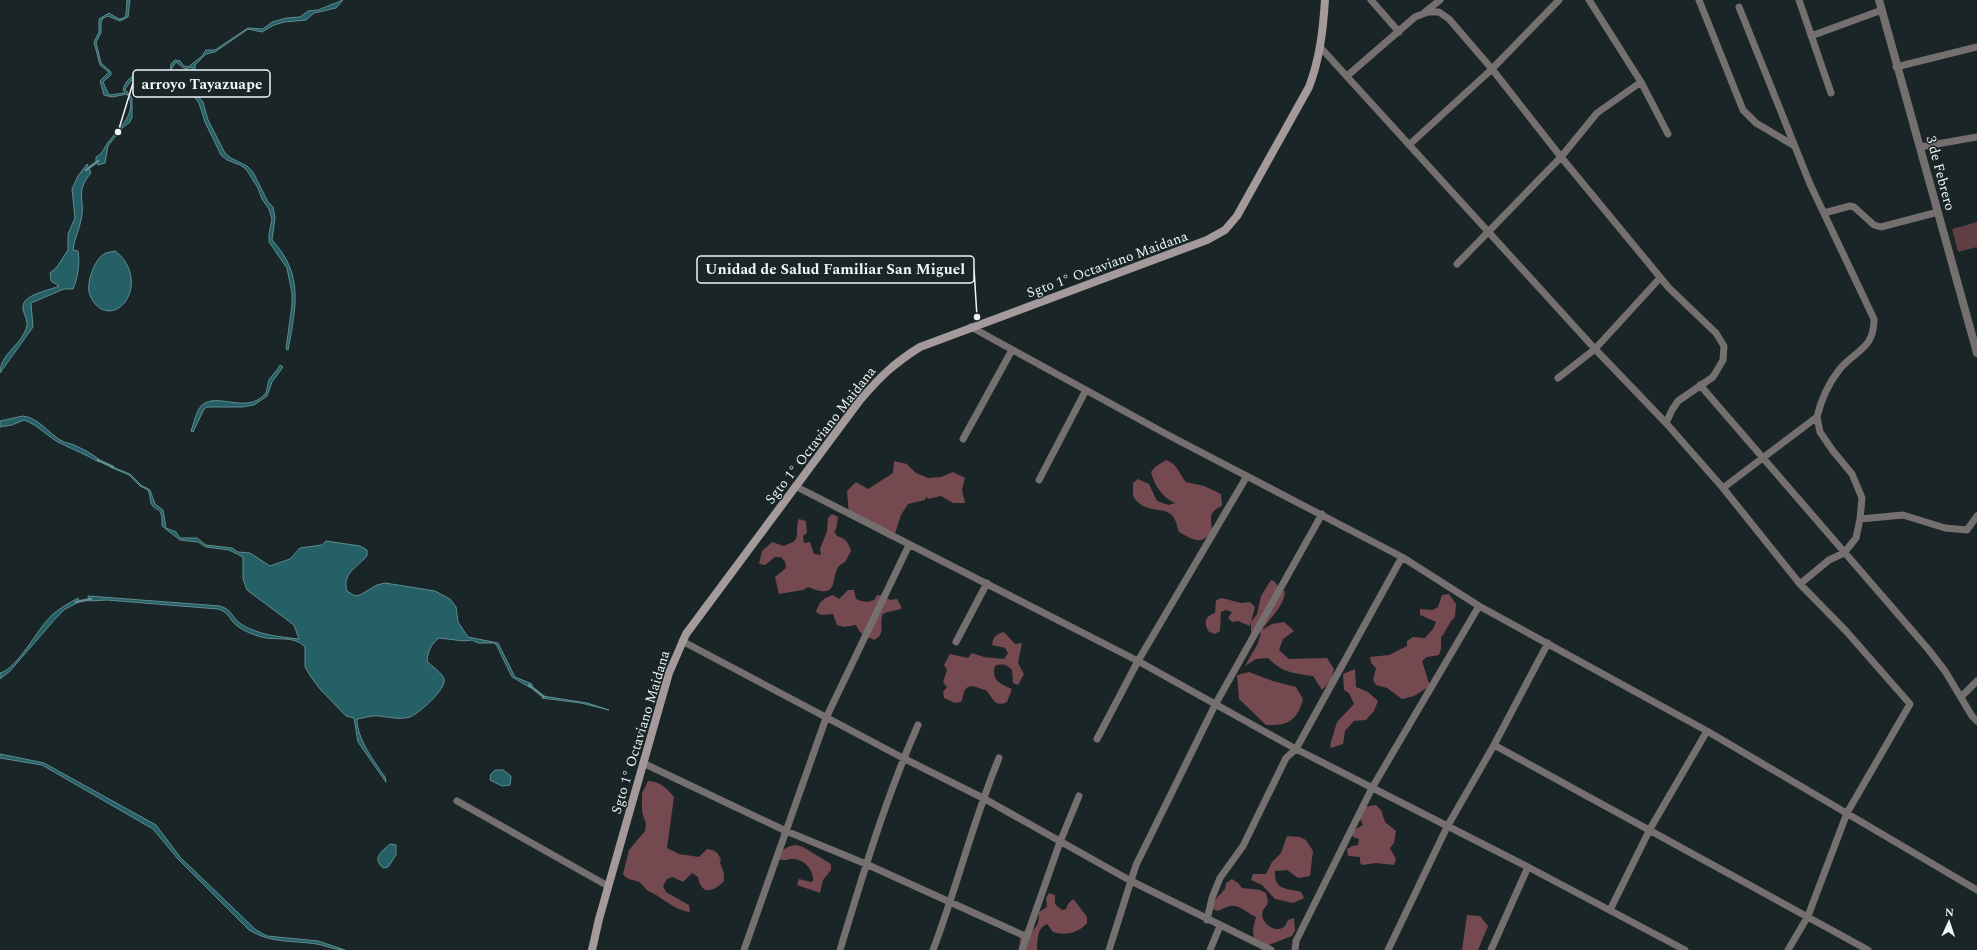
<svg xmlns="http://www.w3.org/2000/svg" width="1977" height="950" font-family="Spectral,serif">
<rect width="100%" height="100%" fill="#192526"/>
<!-- green -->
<path fill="#5f3f44" d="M 1977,222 L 1977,247 L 1958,252 L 1952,229 Z"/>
<!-- forest -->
<path fill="#754950" d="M 1166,460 C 1178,464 1179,474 1186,482 L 1204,486 L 1221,494 L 1222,506 C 1208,512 1211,518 1212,531 C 1200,547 1193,539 1179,532 C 1177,528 1177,523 1175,520 C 1168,503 1145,517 1133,496 L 1133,483 L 1138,479 L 1149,484 L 1157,501 L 1169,505 L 1175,503 C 1163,498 1154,485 1151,472 L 1155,467 Z
M 894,461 L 907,464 L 916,473 L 928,478 L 941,477 L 953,472 L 965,478 L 962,490 L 965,503 L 953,503 L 941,496 L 929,499 L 926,497 L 925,500 L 908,504 L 901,515 L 893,540 C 877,533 865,521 849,516 L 847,491 L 856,482 L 868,489 L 893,473 Z
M 832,514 L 838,517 L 836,530 L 834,531 L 837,536 C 845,538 849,543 851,551 L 845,562 C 825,570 846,603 808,587 L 803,590 L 779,594 L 775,577 L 786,568 L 785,562 L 781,557 L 775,557 L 765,565 L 759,564 L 762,551 L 772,542 L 784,546 C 787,544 791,543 793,542 C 800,538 795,526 799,519 L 806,521 L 807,533 L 803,536 L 804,543 L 810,542 L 814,554 L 821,555 L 820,549 L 827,531 L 828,518 Z
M 1271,580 L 1274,581 L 1282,591 L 1285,591 C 1285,605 1269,619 1262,630 L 1272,624 L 1284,622 L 1294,631 L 1283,639 L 1279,650 L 1289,659 L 1327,658 L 1334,669 L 1331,681 L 1322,690 L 1313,676 C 1294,674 1281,672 1268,658 L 1256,659 L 1245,666 L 1258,643 L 1261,632 L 1257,635 L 1257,638 L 1251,636 L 1251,622 L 1257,614 L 1261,596 Z
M 848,590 L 854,590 L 856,599 C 863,602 867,603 874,600 L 877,595 L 884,596 L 890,600 L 897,599 L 902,608 C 896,612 889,610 883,614 C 878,624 887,634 874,640 C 866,636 859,634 856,625 L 844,627 L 837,625 L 833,614 L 821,615 L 816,612 C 819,602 823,598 833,595 L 839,599 Z
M 1449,594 L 1456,604 L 1455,617 C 1448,623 1447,631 1441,637 L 1441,649 L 1439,655 L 1427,657 L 1422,661 L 1430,686 L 1414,696 L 1402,699 L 1387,688 L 1376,685 L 1373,680 L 1376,668 L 1371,663 L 1370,657 L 1389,655 L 1407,646 L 1407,641 L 1413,637 L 1425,638 L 1433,629 L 1436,622 L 1420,615 L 1420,609 L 1433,610 L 1438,607 L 1442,595 Z
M 1222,598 L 1241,603 L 1250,602 L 1255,607 L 1250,626 L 1238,621 L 1232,622 L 1228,618 L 1232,612 L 1226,610 L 1221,612 L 1220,631 L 1215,634 L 1209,632 C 1203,623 1205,616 1215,613 L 1216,600 Z
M 1004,632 L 1015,644 L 1022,643 L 1018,663 L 1024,674 L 1018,685 L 1013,683 L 1012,670 C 1007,665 1003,663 995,666 C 991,680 1000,684 1012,689 L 1007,702 C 995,708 993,698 986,690 C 979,689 970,682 965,690 C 963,693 963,699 961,702 L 955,703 L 944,698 L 943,692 L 947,687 L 943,682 L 947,670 L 944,665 L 950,654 L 968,658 L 972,653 L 984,657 L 1004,659 L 1008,653 L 1005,648 L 992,645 C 993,637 996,634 1004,632 Z
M 1355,669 L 1356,687 L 1368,692 L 1378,701 L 1374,711 L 1366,720 L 1354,721 L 1345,731 L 1343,744 L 1331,748 L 1330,745 L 1337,722 L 1354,704 L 1349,693 L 1344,690 L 1343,674 Z
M 1249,672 L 1273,681 L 1296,687 L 1303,699 C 1297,721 1288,726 1266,725 L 1239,699 L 1237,675 Z
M 648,781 C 659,781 667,788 674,797 L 667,848 L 679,854 L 699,857 L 707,849 C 715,850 718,852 721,860 L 720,862 L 724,874 L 724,881 C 714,892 701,896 698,877 L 692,873 L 683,882 L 673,877 L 667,879 L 663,886 L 666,892 L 689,905 L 690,912 C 673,910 663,897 648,891 C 645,889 643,884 639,882 C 632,879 628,881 623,874 L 629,850 L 645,831 L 646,824 L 642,812 L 642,793 Z
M 1376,805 L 1381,810 L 1385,822 L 1396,831 L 1394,843 L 1390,848 L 1396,859 L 1394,865 L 1376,863 L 1363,865 L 1360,863 L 1360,857 L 1348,856 L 1347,849 L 1352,846 L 1358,845 L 1359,839 L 1353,837 L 1352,831 L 1363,825 L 1360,819 L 1363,807 Z
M 1287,836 L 1300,837 L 1306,840 L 1313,851 L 1310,876 L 1298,878 L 1287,870 L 1275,871 C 1274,891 1287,888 1301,892 L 1304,898 L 1293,903 L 1275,899 L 1262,885 L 1251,880 L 1253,874 L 1266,874 L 1272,862 L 1281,853 Z
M 796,845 L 803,847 L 831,864 L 831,870 L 823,880 L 820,893 L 797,885 L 799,879 L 811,882 L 813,881 C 814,869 803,858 791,859 C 785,860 784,861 778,859 C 780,850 787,846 796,845 Z
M 1232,879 L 1238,883 L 1242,888 L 1260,890 L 1266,893 C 1267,897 1269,901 1267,905 C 1266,907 1264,908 1263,910 C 1259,920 1270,930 1279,929 C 1285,928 1286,924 1288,920 L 1294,918 L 1295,930 L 1292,936 L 1269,945 L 1254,942 L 1253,929 L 1256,917 C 1238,908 1238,900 1218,911 L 1212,909 L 1212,903 L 1225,889 L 1226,883 Z
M 1049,893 L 1055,895 L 1055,904 L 1062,910 L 1066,909 L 1068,904 L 1073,899 L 1075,901 L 1087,917 L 1087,923 C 1079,933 1065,936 1053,932 L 1047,924 C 1036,929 1038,940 1037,950 L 1019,950 L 1021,934 L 1026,930 L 1032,931 C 1040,924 1038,921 1039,912 L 1047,907 L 1046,898 Z
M 1467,915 L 1480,916 L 1488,926 L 1478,950 L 1462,950 Z"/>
<!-- water -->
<path fill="#256066" stroke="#618d92" d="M 127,0 L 130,0 L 128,17 L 120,21 L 108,16 L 103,18 L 101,23 L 101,33 L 96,42 L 101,63 L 111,72 L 111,75 L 103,82 L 109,95 L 125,93 L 123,90 C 128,70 150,70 166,75 L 170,72 L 171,64 L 175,60 L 180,61 L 184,66 L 188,67 L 202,56 L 206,50 L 215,50 L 248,28 L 263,29 L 272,22 L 287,18 L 300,17 L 308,11 L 318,10 L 343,0 L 336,8 L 314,13 L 306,20 L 284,22 L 274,25 L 262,32 L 248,29 L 215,52 L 206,54 L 195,65 L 195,93 L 203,102 L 208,120 L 225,153 L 231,158 L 247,166 L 253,172 L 268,202 L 273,207 L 275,218 L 272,240 C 304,274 296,307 288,350 L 286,349 L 292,305 L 292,293 L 287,268 L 269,242 L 269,234 L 272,219 L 269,209 L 262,199 L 258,188 L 246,169 L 240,165 L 227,160 L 221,155 L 205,122 L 199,103 L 193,95 L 192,67 L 185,69 L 176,62 L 167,76 L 146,73 L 131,81 L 125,89 L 132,98 L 132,117 L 130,122 L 122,128 L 108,146 L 105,163 L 98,165 L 96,162 L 96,157 C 103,154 105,145 110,140 C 119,128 139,111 127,94 L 112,97 L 104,95 L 100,81 L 109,72 L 100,65 L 94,42 L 99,32 L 99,19 L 109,13 L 119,19 L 124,18 L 126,15 Z
M 87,164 L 91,173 C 74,193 86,200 81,220 C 79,231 74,239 73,250 L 78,251 C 80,263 78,278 73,289 L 64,289 L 31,303 L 33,327 L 0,373 C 0,353 23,345 27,325 C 28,317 19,309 25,301 C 32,293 50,290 59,286 L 51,281 L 50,273 L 57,267 L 68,250 L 68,234 L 75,218 L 72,189 L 78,176 Z
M 115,251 C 131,262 137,286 125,302 C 113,318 94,311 89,292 C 87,282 94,260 104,254 C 107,252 112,252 115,251 Z
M 280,365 L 283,367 L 272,382 L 267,396 L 254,405 L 242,407 L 207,407 L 204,409 L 193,432 L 191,431 C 194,423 196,411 202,405 C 217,392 246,414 264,395 C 268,391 267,385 269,380 C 272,375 277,371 280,365 Z
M 23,416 C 39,418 48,433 62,441 C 65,443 70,443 74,445 C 83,449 93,454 101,461 L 99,462 C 87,455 74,450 62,444 C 48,438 39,425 24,420 L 12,425 L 0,427 L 0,421 Z
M 110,466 L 130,474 L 141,485 L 150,490 L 155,504 L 163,510 L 166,528 L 176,532 L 180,538 L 197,538 L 206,545 L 232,548 L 238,552 L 250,553 L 270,566 L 290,559 L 300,548 L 322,545 L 326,541 L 360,546 L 367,550 L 367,556 C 356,568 342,574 347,591 L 355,596 L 360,595 L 377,585 L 385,583 L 435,591 L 450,599 L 456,607 L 458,622 L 468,637 L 498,643 L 515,677 L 532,684 L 532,687 L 531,688 L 512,677 L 497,646 L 494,643 L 478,643 L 472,640 L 464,641 L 439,638 C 431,644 428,651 427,661 C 432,667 442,672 444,679 C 447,689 418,714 410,717 C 399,720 389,717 379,716 C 372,715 364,718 357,719 C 357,739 374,761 385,777 L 386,782 L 358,742 L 354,718 L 346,716 L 320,689 L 311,677 L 305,667 L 305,647 C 293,634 273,642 258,636 C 251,634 242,630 236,625 C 227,617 230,613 218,609 L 107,600 L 89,601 L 88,596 L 220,606 C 233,610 231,617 241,624 C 258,635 280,637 299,639 L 294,625 L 247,590 L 243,579 L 243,557 L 229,550 L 206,547 L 198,542 L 180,540 L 162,526 C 163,504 155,513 151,503 C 150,498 150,494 148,490 L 140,486 L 129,475 L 110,467 Z
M 78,598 L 79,602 L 65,609 L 56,618 L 10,671 L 0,679 L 0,673 C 18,668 38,628 52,615 C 60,608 69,603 78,598 Z
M 543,696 L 587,703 L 609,710 L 581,703 L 542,698 Z
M 0,754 L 44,763 L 156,825 L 180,857 L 256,930 L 267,936 L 318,941 L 345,950 C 334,950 327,946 317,944 C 291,940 273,944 249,930 L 178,859 L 153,829 L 42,765 L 0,758 Z
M 495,770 L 503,770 L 511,776 L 510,785 L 502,786 L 490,780 L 491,774 Z
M 390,844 L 396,845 L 396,855 L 388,867 L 383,868 C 372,858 381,852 390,844 Z"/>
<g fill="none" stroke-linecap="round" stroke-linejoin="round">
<!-- stream -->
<path stroke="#618d92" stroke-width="2.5" d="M 86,170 L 98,161
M 98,460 L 113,467
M 76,602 L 91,599
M 529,685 L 544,697"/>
<!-- minor -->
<path stroke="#756f6f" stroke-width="7" d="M 1371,0 L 1399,32
M 1589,0 L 1641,82 L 1668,134
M 1699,0 L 1743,110 L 1756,123 L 1793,145
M 1799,0 L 1831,93
M 1425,12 L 1440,0
M 1811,36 L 1882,10
M 1321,48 L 1595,349 L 1666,423 L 1723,488 L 1800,584 L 1846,631 L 1910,704 L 1847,813 L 1808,916 L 1788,950
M 1896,67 L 1977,47
M 1347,76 L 1415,17 L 1428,12 L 1439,12 L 1449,19 L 1492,69 L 1561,157 L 1669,288 L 1716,333 L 1724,346 L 1723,360 L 1713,377 L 1678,401 L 1672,410 L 1666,423
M 1409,145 L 1492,69 L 1559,0
M 1920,147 L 1977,137
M 1824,213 L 1850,206 L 1854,207 L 1874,225 L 1881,227 L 1938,212
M 1457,264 L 1561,157 L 1597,113 L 1641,82
M 971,327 L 1168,435 L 1402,557 L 1479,606 L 1707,731 L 1977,890
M 1558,378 L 1595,349 L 1660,278
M 1700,385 L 1928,649 L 1945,671 L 1972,716 L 1977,721
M 1817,417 L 1820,432 L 1833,451 L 1852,474 L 1862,498 L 1860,519 L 1903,515 L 1945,528 L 1967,530 L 1977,516
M 963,439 L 1012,350
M 1039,480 L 1086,390
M 795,486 L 1138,661 L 1296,749 L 1528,867 L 1685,950
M 1723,488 L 1817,417 C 1821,400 1828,384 1839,370 C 1855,350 1874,350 1874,319 L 1810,184 L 1739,7
M 1800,584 L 1829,560 L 1844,553 L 1856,538 L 1860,519
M 682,641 L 903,758 L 983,798 L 1131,881 L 1271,950
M 956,642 L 987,583
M 1961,697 L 1977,681
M 1097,739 L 1138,661 L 1247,476
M 1494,745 L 1868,950
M 643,763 L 786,831 L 866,864 L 1027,937
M 457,801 L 608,886
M 1610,910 L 1650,829 L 1707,731
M 1207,920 L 1212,898 L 1220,878 L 1243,846 L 1286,758 L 1296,749 L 1402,557
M 744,950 L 826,718 L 909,545
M 840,950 C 863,874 886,797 918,725
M 933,950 C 957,887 973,821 999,758
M 1022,950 L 1060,842 L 1079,796
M 1109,950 L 1136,865 L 1215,705 L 1322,514
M 1210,950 L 1220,926
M 1295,950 L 1296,941 L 1372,788 L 1479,606
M 1388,950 L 1447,827 L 1494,745 L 1548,643
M 1491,950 L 1528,867"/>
<!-- tertiary -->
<path stroke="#756f6f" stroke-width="8" d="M 1879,0 L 1977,353"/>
<!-- secondary -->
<path stroke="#a49a9b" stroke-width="8" d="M 592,950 L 599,919 L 669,673 L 686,634 L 860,400 C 881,376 893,364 920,347 L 1207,240 L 1225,230 L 1237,216 L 1309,87 C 1320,58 1323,30 1325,0"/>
</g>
<g text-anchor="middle" stroke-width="3" stroke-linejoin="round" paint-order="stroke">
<!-- street labels -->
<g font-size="14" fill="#eef6f7" stroke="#192526">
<text transform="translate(1941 173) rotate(75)" y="5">3 de Febrero</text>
<text transform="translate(1107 264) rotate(-20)" y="5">Sgto 1° Octaviano Maidana</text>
<text transform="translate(820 435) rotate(-52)" y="5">Sgto 1° Octaviano Maidana</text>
<text transform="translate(640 732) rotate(-73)" y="5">Sgto 1° Octaviano Maidana</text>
</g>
</g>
<!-- callouts -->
<path fill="none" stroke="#eef6f7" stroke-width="1.5" d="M118 132L133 83M977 317L974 269"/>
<g fill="#eef6f7" stroke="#192526" stroke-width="1.5">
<circle cx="118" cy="132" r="4"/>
<circle cx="977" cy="317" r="4"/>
</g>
<g fill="#192526" stroke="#eef6f7" stroke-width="1.5">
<rect x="133" y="70" width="137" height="27" rx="4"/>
<rect x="697" y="256" width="277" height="27" rx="4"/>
</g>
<g font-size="15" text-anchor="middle" font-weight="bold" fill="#eef6f7">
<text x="202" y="89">arroyo Tayazuape</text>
<text x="835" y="274">Unidad de Salud Familiar San Miguel</text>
</g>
<!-- north arrow -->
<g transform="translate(1949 922) rotate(3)" stroke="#192526" stroke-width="3" paint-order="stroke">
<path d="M0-3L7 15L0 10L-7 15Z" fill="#eef6f7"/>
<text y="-6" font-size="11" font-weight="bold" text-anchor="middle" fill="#eef6f7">N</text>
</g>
</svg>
